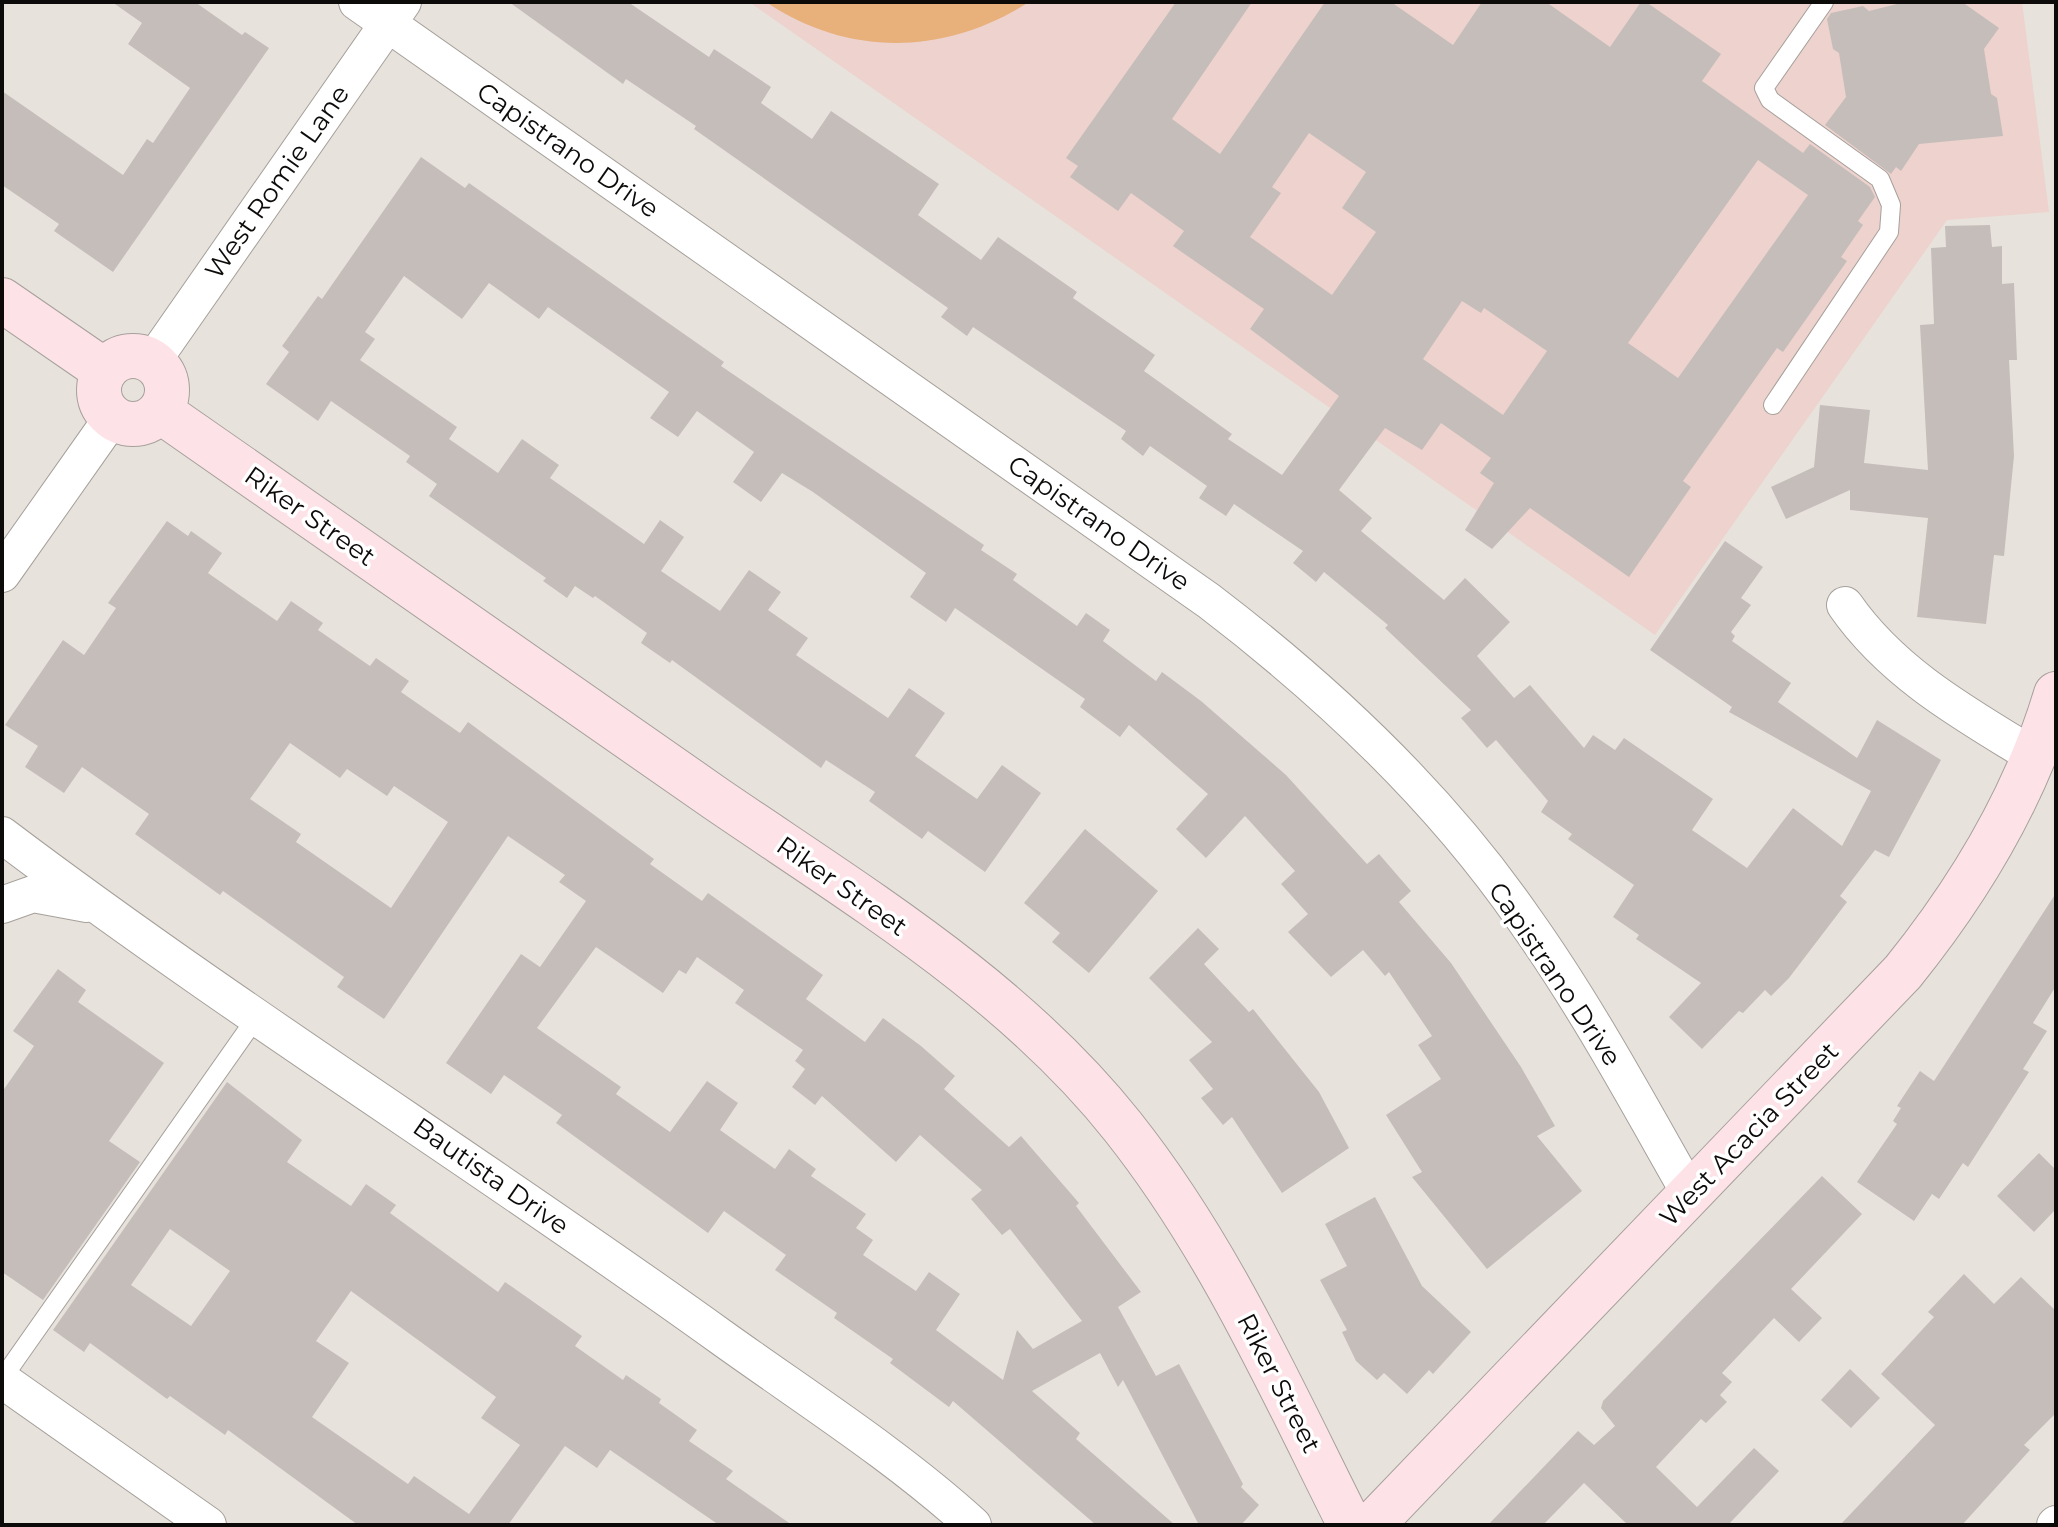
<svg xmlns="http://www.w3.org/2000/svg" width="2058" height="1527" font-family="Montserrat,sans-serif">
<rect width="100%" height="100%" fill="#e8e2dc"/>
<!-- education -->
<path fill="#edd2ce" d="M 749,2 L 2022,2 L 2049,212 L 1947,220 L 1655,635 Z"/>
<!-- green -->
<path fill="#e8b07a" d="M 766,2 L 1029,2 C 946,55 849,58 766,2 Z"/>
<!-- building -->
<path fill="#c5bdba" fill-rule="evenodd" d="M 112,2 L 195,2 L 242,35 L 245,32 L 269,48 L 113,272 L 54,231 L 59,224 L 2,185 L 2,91 L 123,175 L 147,139 L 153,143 L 190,88 L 128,44 L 142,23 Z
M 509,2 L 628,2 L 709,57 L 714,49 L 771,87 L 761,103 L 812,139 L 831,111 L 939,184 L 918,215 L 981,260 L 998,237 L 1077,292 L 1073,298 L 1155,355 L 1144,371 L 1232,434 L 1228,439 L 1282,475 L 1339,396 L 1250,329 L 1264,309 L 1173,246 L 1184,231 L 1131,193 L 1118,211 L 1070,177 L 1078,166 L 1066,158 L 1176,2 L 1252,2 L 1172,119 L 1220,154 L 1325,2 L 1391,2 L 1453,45 L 1482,2 L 1546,2 L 1610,47 L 1641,2 L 1646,2 L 1721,54 L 1702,81 L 1803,153 L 1810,144 L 1870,187 L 1875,197 L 1858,221 L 1863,225 L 1841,257 L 1847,261 L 1783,352 L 1777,348 L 1683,481 L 1691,487 L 1629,577 L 1530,508 L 1492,549 L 1465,530 L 1494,483 L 1480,473 L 1491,458 L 1441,423 L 1422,450 L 1385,428 L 1339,490 L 1372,518 L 1361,531 L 1444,600 L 1465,578 L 1510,622 L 1477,656 L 1514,698 L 1530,685 L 1584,748 L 1593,735 L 1615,750 L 1624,738 L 1713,799 L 1692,830 L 1747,868 L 1793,808 L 1842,846 L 1871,791 L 1729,712 L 1732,707 L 1650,650 L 1725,541 L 1763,567 L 1741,598 L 1751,605 L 1731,632 L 1735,636 L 1732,641 L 1791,683 L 1778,702 L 1857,758 L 1877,720 L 1941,760 L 1889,857 L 1875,850 L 1840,896 L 1847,902 L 1789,978 L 1771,996 L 1765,990 L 1743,1013 L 1739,1011 L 1702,1049 L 1669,1017 L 1701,983 L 1636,939 L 1639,935 L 1613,917 L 1634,885 L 1568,839 L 1572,834 L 1541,812 L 1548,801 L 1496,740 L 1487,748 L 1461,718 L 1471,710 L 1385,628 L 1388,625 L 1324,572 L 1316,582 L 1293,563 L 1303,551 L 1234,504 L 1226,516 L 1199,498 L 1207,486 L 1150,446 L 1143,456 L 1121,439 L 1126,431 L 973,327 L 967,336 L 941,317 L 948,308 L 694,129 L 696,126 L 626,79 L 623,84 ZM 1309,133 L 1366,172 L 1342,208 L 1376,232 L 1332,295 L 1250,237 L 1281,193 L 1272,187 ZM 1758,160 L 1808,195 L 1678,378 L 1628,343 ZM 1462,301 L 1481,313 L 1484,308 L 1547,351 L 1503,415 L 1423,359 Z
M 1905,2 L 1962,2 L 1999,28 L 1984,49 L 1991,94 L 1997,98 L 2003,136 L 1919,144 L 1901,171 L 1896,167 L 1891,174 L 1825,125 L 1846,97 L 1839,53 L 1833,49 L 1827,19 L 1831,13 L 1863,6 L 1869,11 Z
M 421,157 L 465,188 L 469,183 L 724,362 L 721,366 L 984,545 L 981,550 L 1017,574 L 1013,580 L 1077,626 L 1086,613 L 1110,630 L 1103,641 L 1156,681 L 1162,672 L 1201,701 L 1286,775 L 1367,864 L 1379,854 L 1411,891 L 1399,902 L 1451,963 L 1521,1067 L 1555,1126 L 1537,1136 L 1582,1191 L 1487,1269 L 1412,1177 L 1422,1172 L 1386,1115 L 1441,1079 L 1418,1045 L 1432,1036 L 1389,972 L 1385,976 L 1363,950 L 1331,977 L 1288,932 L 1308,914 L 1281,884 L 1295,871 L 1245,816 L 1206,858 L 1176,829 L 1208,794 L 1129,725 L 1120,737 L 1080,707 L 1085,699 L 955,608 L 946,622 L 910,597 L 926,573 L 813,492 L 782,473 L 761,502 L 733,482 L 754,452 L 697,411 L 678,437 L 650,418 L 669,392 L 548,307 L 539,319 L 489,283 L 462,319 L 404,276 L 365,332 L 375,339 L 360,360 L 457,427 L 449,439 L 498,473 L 522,439 L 559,465 L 550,478 L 644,544 L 660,520 L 684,537 L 661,571 L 720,611 L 749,570 L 781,592 L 768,610 L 808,638 L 796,655 L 888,718 L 909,688 L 945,713 L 915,756 L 977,799 L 1002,765 L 1041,793 L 985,872 L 928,831 L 922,839 L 869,801 L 875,792 L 826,760 L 821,768 L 672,660 L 670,663 L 641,643 L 647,633 L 595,596 L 593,598 L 575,586 L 567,598 L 543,581 L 546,578 L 429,496 L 437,484 L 406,462 L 410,456 L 331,401 L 318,421 L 266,384 L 289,352 L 282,346 L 318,296 L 322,299 Z
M 1990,225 L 1992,247 L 2002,246 L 2002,284 L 2014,283 L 2017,360 L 2009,360 L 2014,456 L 2004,556 L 1994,555 L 1986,624 L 1917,617 L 1928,518 L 1850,510 L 1850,490 L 1786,519 L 1771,487 L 1814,467 L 1820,405 L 1870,410 L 1864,463 L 1928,470 L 1920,325 L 1934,324 L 1931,248 L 1946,247 L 1945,226 Z
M 167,521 L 188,536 L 191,531 L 222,553 L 208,573 L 277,621 L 291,601 L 323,623 L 318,630 L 370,666 L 376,658 L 409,681 L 401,692 L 460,733 L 468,722 L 654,859 L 650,864 L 702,901 L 708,893 L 823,975 L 806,999 L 865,1042 L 883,1018 L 921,1046 L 955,1076 L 944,1089 L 1009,1147 L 1021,1136 L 1079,1203 L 1076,1206 L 1141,1292 L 1118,1307 L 1156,1376 L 1179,1364 L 1243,1484 L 1241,1487 L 1259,1505 L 1241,1525 L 1199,1525 L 1123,1380 L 1118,1387 L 1100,1353 L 1032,1391 L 1080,1433 L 1076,1439 L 1175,1525 L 1096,1525 L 953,1401 L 949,1407 L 890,1363 L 893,1359 L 834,1318 L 837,1313 L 775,1270 L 786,1255 L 724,1211 L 708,1233 L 556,1123 L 562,1115 L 504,1075 L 491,1094 L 446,1063 L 521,954 L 540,967 L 586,901 L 559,882 L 565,875 L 508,836 L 384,1019 L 337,987 L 344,977 L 223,891 L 220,895 L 135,834 L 149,814 L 82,767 L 64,793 L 25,767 L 38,746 L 5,725 L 63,640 L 84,655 L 116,608 L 108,603 ZM 290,743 L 340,778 L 347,769 L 387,796 L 394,786 L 448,822 L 391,908 L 296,842 L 301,834 L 250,799 ZM 596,947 L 663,993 L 679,970 L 686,974 L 697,957 L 744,990 L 735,1003 L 803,1050 L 795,1061 L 805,1069 L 792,1087 L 815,1105 L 822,1096 L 896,1162 L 920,1135 L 982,1190 L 971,1199 L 1002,1235 L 1010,1229 L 1082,1321 L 1033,1349 L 1017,1330 L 1003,1380 L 936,1330 L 960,1294 L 929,1272 L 916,1291 L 863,1255 L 873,1240 L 856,1228 L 866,1214 L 811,1176 L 816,1169 L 789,1149 L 775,1169 L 720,1130 L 738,1103 L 707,1081 L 670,1132 L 616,1094 L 621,1087 L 537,1028 Z
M 1085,829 L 1158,891 L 1089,973 L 1052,942 L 1060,933 L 1024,903 Z
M 2056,893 L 2056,986 L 2033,1023 L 2047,1031 L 2023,1069 L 2029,1072 L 1968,1167 L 1963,1163 L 1939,1199 L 1932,1194 L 1914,1221 L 1857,1182 L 1897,1124 L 1893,1121 L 1901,1108 L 1897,1106 L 1920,1071 L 1934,1081 Z
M 1198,928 L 1219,949 L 1204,964 L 1249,1012 L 1253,1009 L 1319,1092 L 1349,1148 L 1282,1193 L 1232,1117 L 1223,1125 L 1201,1098 L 1213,1089 L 1189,1060 L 1212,1042 L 1149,978 Z
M 58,969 L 86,990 L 78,1002 L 164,1063 L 109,1141 L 140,1162 L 43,1300 L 2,1272 L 2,1092 L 34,1046 L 13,1031 Z
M 227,1082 L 302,1140 L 287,1162 L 351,1206 L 366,1184 L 396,1205 L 390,1213 L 498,1292 L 505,1282 L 582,1336 L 575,1346 L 623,1380 L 626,1375 L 661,1399 L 659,1403 L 697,1430 L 689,1441 L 733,1471 L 726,1479 L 792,1525 L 719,1525 L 610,1450 L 597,1468 L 565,1446 L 508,1525 L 358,1525 L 228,1430 L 225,1435 L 170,1396 L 167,1399 L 90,1343 L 84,1352 L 53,1330 ZM 170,1229 L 230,1271 L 191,1326 L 131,1285 ZM 351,1291 L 496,1397 L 481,1418 L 520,1445 L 469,1514 L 414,1476 L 408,1484 L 312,1417 L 349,1363 L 316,1341 Z
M 2039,1153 L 2056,1170 L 2056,1209 L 2034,1232 L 1997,1196 Z
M 1822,1176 L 1862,1214 L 1791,1289 L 1822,1318 L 1799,1342 L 1774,1318 L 1722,1373 L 1732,1382 L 1720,1395 L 1727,1402 L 1706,1423 L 1701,1419 L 1656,1467 L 1697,1507 L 1754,1448 L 1779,1471 L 1728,1525 L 1628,1525 L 1584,1483 L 1543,1525 L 1488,1525 L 1578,1431 L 1594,1445 L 1615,1426 L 1601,1408 L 1603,1401 Z
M 1375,1197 L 1422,1286 L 1471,1332 L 1433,1374 L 1429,1370 L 1407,1394 L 1384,1373 L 1377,1380 L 1356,1361 L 1342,1332 L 1347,1330 L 1320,1280 L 1347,1266 L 1325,1224 Z
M 1964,1274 L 1994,1304 L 2021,1277 L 2056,1311 L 2056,1413 L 2024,1445 L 2030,1450 L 1962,1525 L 1840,1525 L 1935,1425 L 1881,1374 L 1934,1317 L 1928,1312 Z
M 1850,1369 L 1880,1398 L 1851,1428 L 1821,1400 Z"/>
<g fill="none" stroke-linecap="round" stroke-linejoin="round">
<defs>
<path id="lane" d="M 1773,405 L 1889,232 L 1891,205 L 1880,179 L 1770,100 L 1764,88 L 1824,2
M 2,1379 L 258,1015"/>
<path id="street" d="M 357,2 L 1209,601 C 1327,691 1439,796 1524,919 C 1586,1006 1637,1101 1690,1194
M 152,362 L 403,2
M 2,574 L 112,418
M 1845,605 C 1892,673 1965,714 2034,756
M 2,835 C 235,1011 484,1166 721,1337 C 806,1398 896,1455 973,1525
M 2,905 L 33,894 L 87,904
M 2,1380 L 208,1525
M 2055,1525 L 2056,1524"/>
<path id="secondary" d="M 2,300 L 105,371
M99 390a34 34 0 1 1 68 0a34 34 0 1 1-68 0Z
M 160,411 C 345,540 530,669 715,798 C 858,896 1014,989 1123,1127 C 1219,1248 1281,1388 1350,1525
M 1372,1525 L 1903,972 C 1970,889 2025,798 2056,694"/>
</defs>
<!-- lane casing -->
<use href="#lane" stroke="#a6a09b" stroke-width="20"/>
<!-- street casing -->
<use href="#street" stroke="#a6a09b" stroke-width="38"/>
<!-- secondary casing -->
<use href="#secondary" stroke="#a6a09b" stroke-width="46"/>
<!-- lane -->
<use href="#lane" stroke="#fff" stroke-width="18"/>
<!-- street -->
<use href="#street" stroke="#fff" stroke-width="36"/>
<!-- secondary -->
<use href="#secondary" stroke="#fde3e7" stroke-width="44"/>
</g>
<g text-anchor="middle" stroke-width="7" stroke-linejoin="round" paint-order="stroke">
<!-- street labels -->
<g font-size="26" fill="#0d0b09" stroke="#fff">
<text transform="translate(568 150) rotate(35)" y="9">Capistrano Drive</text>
<text transform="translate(277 182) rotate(-55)" y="9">West Romie Lane</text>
<text transform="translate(310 516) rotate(35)" y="9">Riker Street</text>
<text transform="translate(1099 523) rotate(35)" y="9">Capistrano Drive</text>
<text transform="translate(842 886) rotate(35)" y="9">Riker Street</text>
<text transform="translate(1555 974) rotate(56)" y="9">Capistrano Drive</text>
<text transform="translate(1749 1134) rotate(-46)" y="9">West Acacia Street</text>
<text transform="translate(491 1176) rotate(35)" y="9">Bautista Drive</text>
<text transform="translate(1279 1383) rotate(63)" y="9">Riker Street</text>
</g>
</g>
<!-- border -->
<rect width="2058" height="1527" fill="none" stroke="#0d0b09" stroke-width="8"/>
</svg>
